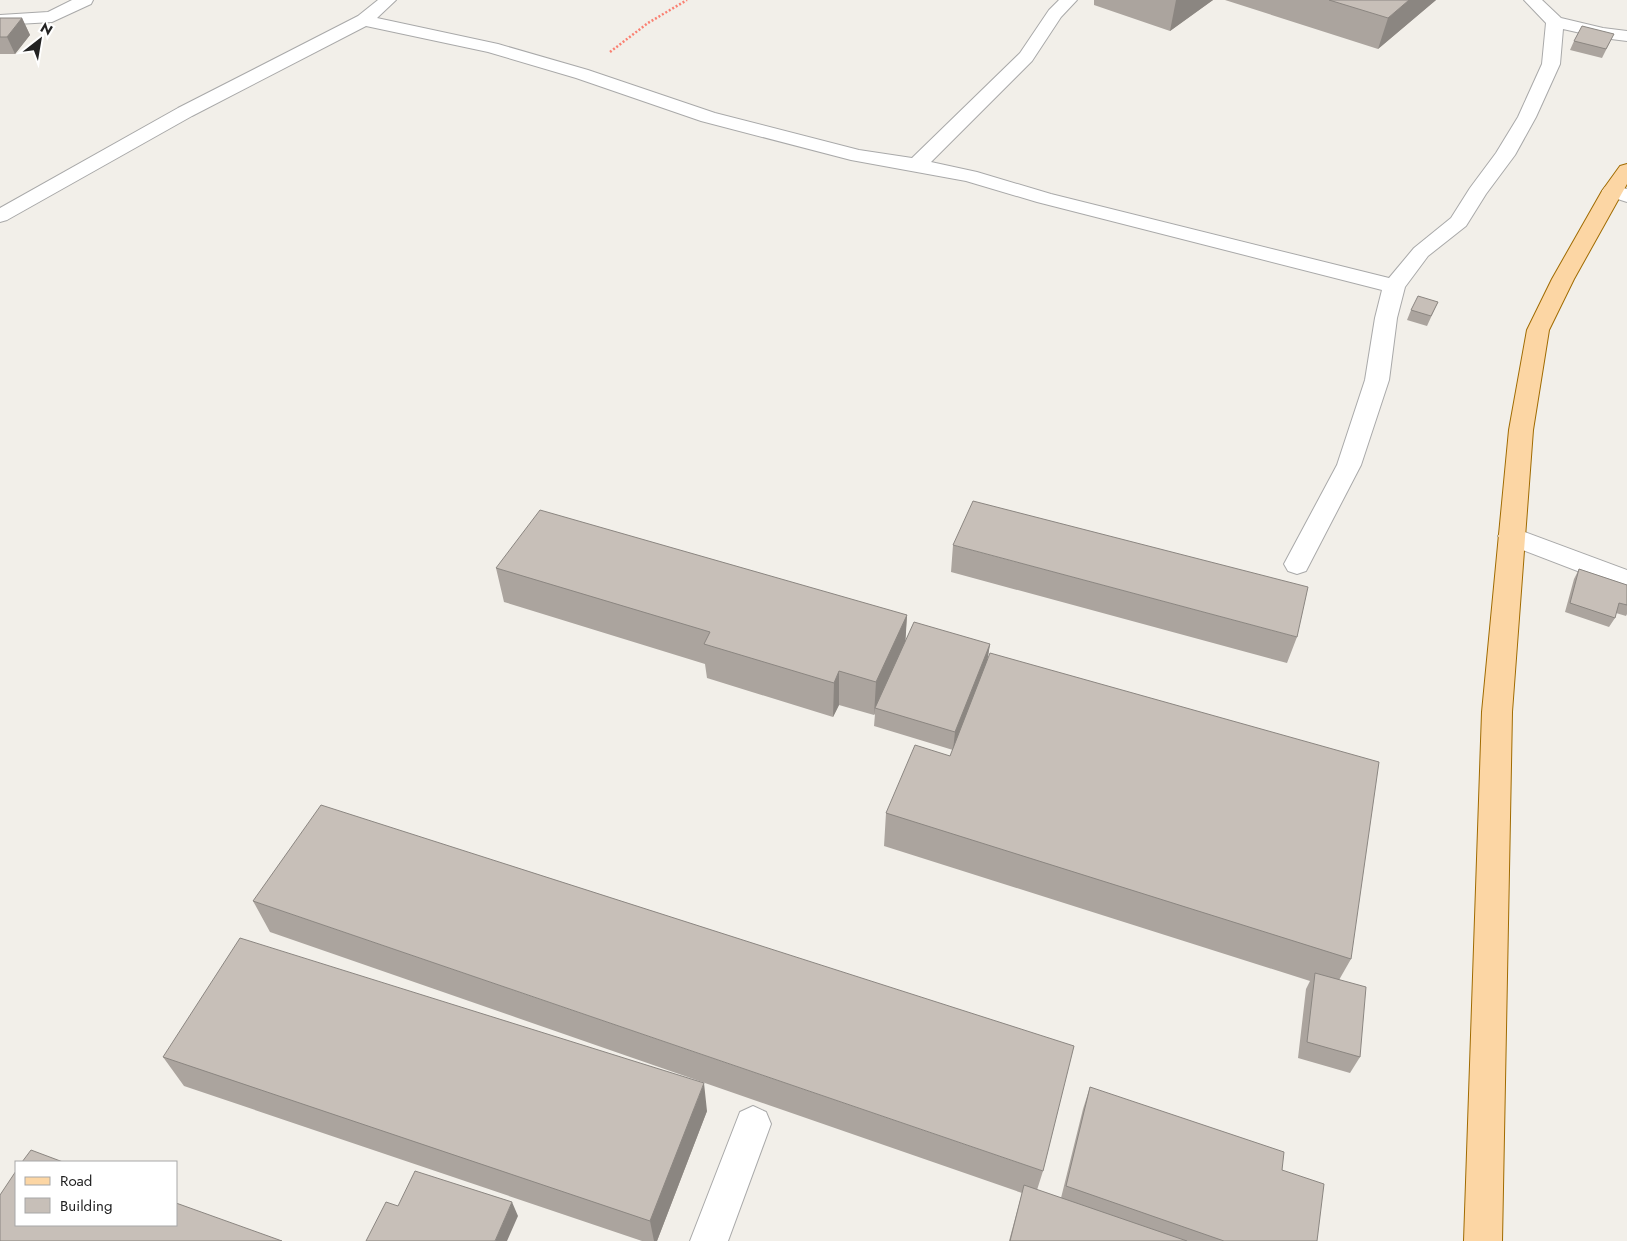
<svg xmlns="http://www.w3.org/2000/svg" width="1627" height="1241" font-family="Jost,sans-serif">
<rect width="100%" height="100%" fill="#f2efe9"/>
<g fill="none" stroke-linecap="round" stroke-linejoin="round">
<defs>
<path id="minor" d="M 72,0 L 93,0 L 91,4 L 52,22 L 0,25 L 0,15 L 48,12 Z
M 378,0 L 396,0 L 377,18 L 498,44 L 588,70 L 715,113 L 859,150 L 912,158 L 1020,53 L 1049,10 L 1059,0 L 1077,0 L 1061,17 L 1032,61 L 931,162 L 977,172 L 1051,194 L 1389,278 L 1414,248 L 1451,218 L 1470,188 L 1496,153 L 1518,117 L 1542,64 L 1546,23 L 1524,0 L 1542,0 L 1561,18 L 1603,28 L 1627,31 L 1627,41 L 1603,38 L 1563,29 L 1560,64 L 1536,117 L 1515,155 L 1486,194 L 1466,226 L 1428,256 L 1405,287 L 1397,318 L 1389,380 L 1361,465 L 1306,571 L 1297,574 L 1288,571 L 1284,564 L 1337,465 L 1365,380 L 1375,318 L 1382,290 L 1037,202 L 966,181 L 851,160 L 701,121 L 576,78 L 488,52 L 366,26 L 192,116 L 7,220 L 0,222 L 0,208 L 178,108 L 358,16 Z
M 1612,185 L 1627,189 L 1627,202 L 1605,195 L 1602,191 L 1605,187 Z
M 1511,527 L 1627,570 L 1627,590 L 1502,542 L 1498,536 L 1502,530 Z
M 753,1106 L 766,1112 L 771,1124 L 728,1241 L 690,1241 L 740,1112 Z"/>
<path id="major" d="M 1627,164 L 1627,184 L 1574,279 L 1549,330 L 1533,430 L 1512,712 L 1502,1241 L 1464,1241 L 1482,712 L 1509,430 L 1527,330 L 1552,279 L 1602,191 L 1620,166 Z"/>
</defs>
<!-- minor casing -->
<use href="#minor" stroke="#a9a9a9" stroke-width="2"/>
<!-- major casing -->
<use href="#major" stroke="#a06b00" stroke-width="2"/>
<!-- path -->
<path stroke="#fa8072" stroke-width="2.5" stroke-dasharray="2 2" stroke-linecap="butt" d="M 610,52 L 648,23 L 687,0"/>
<!-- minor -->
<use href="#minor" fill="#fff" fill-rule="evenodd"/>
<!-- major -->
<use href="#major" fill="#fcd6a4" fill-rule="evenodd"/>
</g>
<!-- wall -->
<path fill="#aba49e" d="M 1094,0 L 1213,0 L 1170,31 L 1094,5 Z
M 1225,0 L 1436,0 L 1378,49 Z
M 0,18 L 22,18 L 30,35 L 15,54 L 0,54 Z
M 1574,41 L 1610,42 L 1602,58 L 1570,50 Z
M 1438,302 L 1427,326 L 1407,320 L 1411,310 Z
M 953,545 L 1297,637 L 1287,663 L 951,572 Z
M 496,568 L 907,615 L 905,641 L 990,644 L 987,660 L 1351,959 L 1339,980 L 1360,1057 L 1350,1073 L 1298,1058 L 1306,989 L 1310,981 L 884,846 L 886,813 L 950,756 L 953,750 L 874,726 L 875,714 L 874,715 L 839,705 L 833,717 L 707,678 L 705,664 L 504,602 Z
M 1579,569 L 1627,585 L 1627,614 L 1626,616 L 1616,613 L 1615,618 L 1609,627 L 1565,612 L 1574,579 Z
M 253,901 L 1043,1171 L 1037,1190 L 1061,1198 L 1083,1109 L 1090,1087 L 1282,1170 L 1317,1241 L 1009,1241 L 1022,1193 L 270,932 Z
M 163,1057 L 707,1111 L 657,1241 L 642,1241 L 184,1086 Z"/>
<!-- shaded-wall -->
<path fill="#8b8681" d="M 1176,0 L 1213,0 L 1170,31 Z
M 1409,0 L 1436,0 L 1378,49 L 1388,18 Z
M 22,18 L 30,35 L 15,54 L 7,37 Z
M 907,615 L 905,649 L 875,708 L 874,715 L 876,682 Z
M 990,644 L 987,663 L 953,750 L 955,732 Z
M 839,671 L 839,705 L 833,717 L 834,683 Z
M 704,1083 L 707,1111 L 657,1241 L 654,1241 L 650,1221 Z
M 512,1202 L 518,1216 L 507,1241 L 495,1241 Z"/>
<!-- building -->
<path fill="#c7bfb8" stroke="#8b8681" d="M 1329,0 L 1409,0 L 1388,18 Z
M 0,18 L 22,18 L 7,37 L 0,37 Z
M 1582,26 L 1614,34 L 1606,49 L 1574,41 Z
M 1418,296 L 1438,302 L 1431,316 L 1411,310 Z
M 973,501 L 1308,587 L 1297,637 L 953,545 Z
M 540,510 L 907,615 L 876,682 L 839,671 L 834,683 L 704,644 L 710,632 L 496,568 Z
M 1579,569 L 1627,585 L 1627,605 L 1619,603 L 1615,618 L 1570,603 Z
M 914,622 L 990,644 L 955,732 L 875,708 Z
M 990,653 L 1379,762 L 1351,959 L 886,813 L 915,745 L 950,756 Z
M 321,805 L 1074,1046 L 1043,1171 L 253,901 Z
M 240,938 L 704,1083 L 650,1221 L 163,1057 Z
M 1315,973 L 1366,987 L 1360,1057 L 1307,1042 Z
M 1090,1087 L 1284,1152 L 1282,1170 L 1324,1184 L 1317,1241 L 1224,1241 L 1066,1186 Z
M 31,1150 L 63,1162 L 22,1162 Z
M 16,1171 L 16,1225 L 176,1225 L 176,1203 L 282,1241 L 0,1241 L 0,1195 Z
M 415,1171 L 512,1202 L 495,1241 L 366,1241 L 386,1202 L 398,1206 Z
M 1024,1185 L 1187,1241 L 1010,1241 Z"/>
<!-- legend -->
<rect x="15" y="1161" width="162" height="65" fill="#ffffff" stroke="#a7a7a7"/>
<rect x="25" y="1177" width="25" height="8" fill="#fcd6a4" stroke="#a7a7a7"/>
<text x="60" y="1186" font-size="15" fill="#222222">Road</text>
<rect x="25" y="1198" width="25" height="15" fill="#c7bfb8" stroke="#a7a7a7"/>
<text x="60" y="1211" font-size="15" fill="#222222">Building</text>
<!-- north arrow -->
<g transform="translate(40 40) rotate(31)" stroke="#ffffff" stroke-width="4" paint-order="stroke">
<path d="M0-4L9 19L0 12L-9 19Z" fill="#222222"/>
<text y="-8" font-size="14" font-weight="bold" text-anchor="middle" fill="#222222">N</text>
</g>
</svg>
